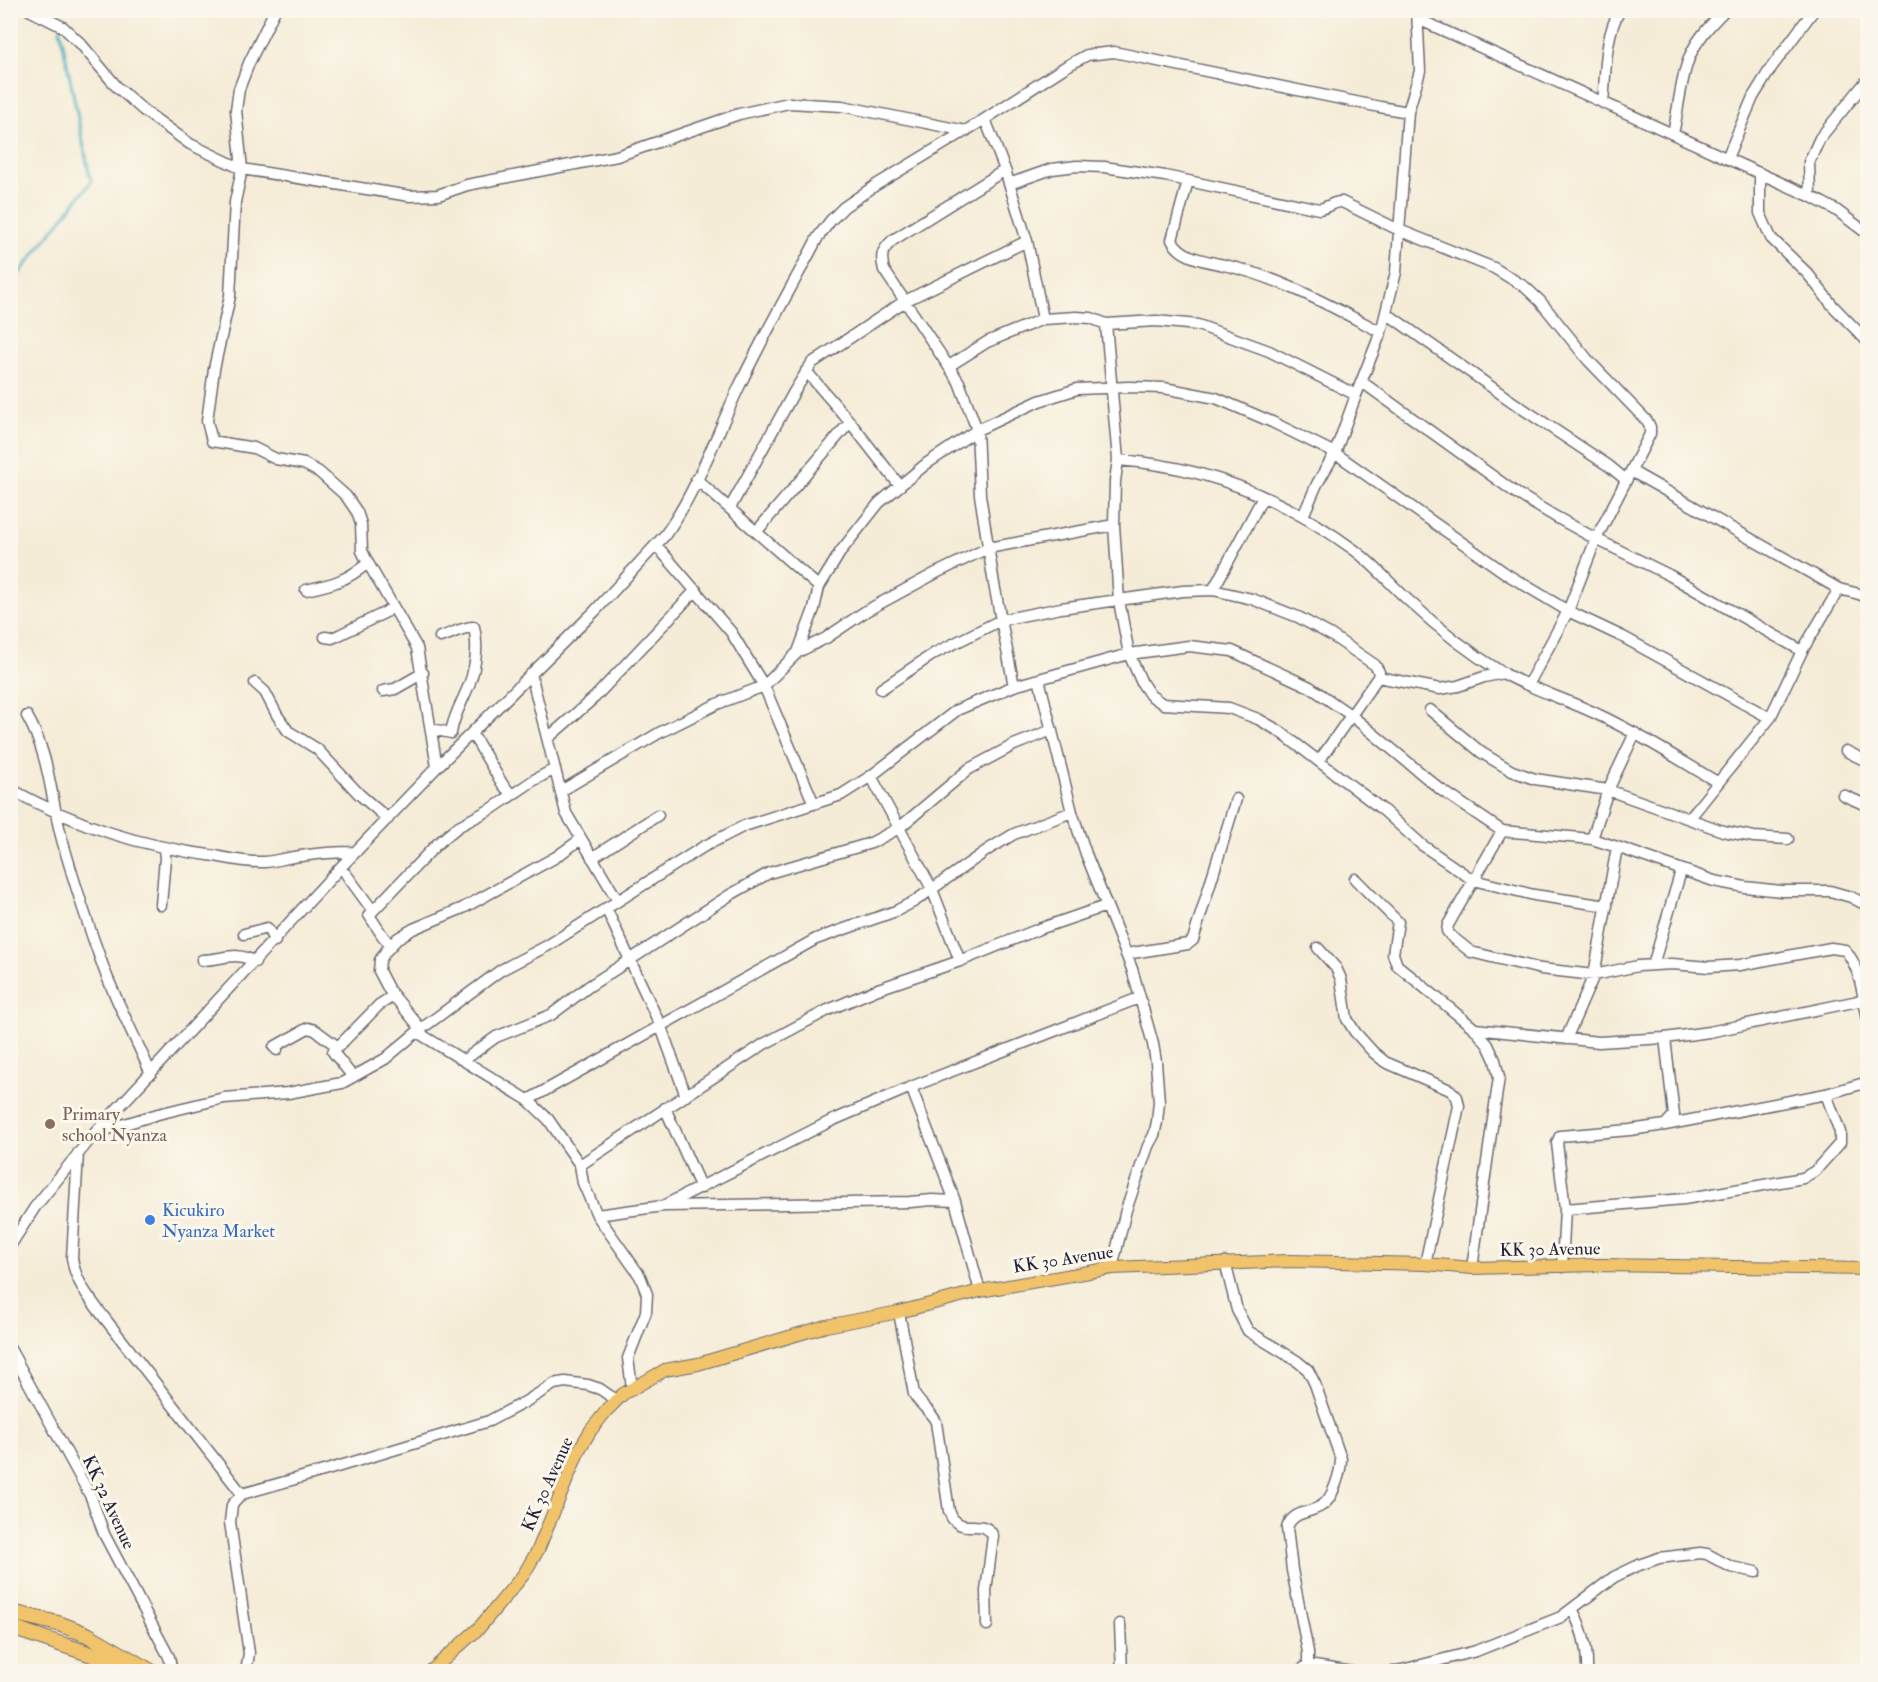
<svg xmlns="http://www.w3.org/2000/svg" width="1878" height="1682" font-family="'IM FELL Double Pica',serif">
<rect width="100%" height="100%" fill="#fbf7ec"/>
<filter id="ink" filterUnits="userSpaceOnUse"><feTurbulence type="fractalNoise" baseFrequency=".0167" numOctaves="2"/><feDisplacementMap in="SourceGraphic" scale="12" xChannelSelector="R" yChannelSelector="G"/><feConvolveMatrix kernelMatrix="1 2 1 2 8 2 1 2 1" color-interpolation-filters="sRGB"/></filter>
<filter id="wash" filterUnits="userSpaceOnUse"><feTurbulence type="fractalNoise" baseFrequency=".008" numOctaves="4" result="noise"/><feDisplacementMap in="SourceGraphic" scale="24" xChannelSelector="R" yChannelSelector="G"/><feGaussianBlur stdDeviation="1.35" result="paint"/><feColorMatrix in="noise" values="0 0 0 0 0 0 0 0 0 0 0 0 0 0 0 0 0 1.4 0 .05"/><feComposite in="paint" operator="in"/></filter>
<g filter="url(#wash)">
<rect width="100%" height="100%" fill="#f5ecd7"/>
<g fill="none" stroke-linecap="round" stroke-linejoin="round">
<!-- stream -->
<path stroke="#3faabe" stroke-width="3" d="M 56,10 L 58,20
M 10,285 L 91,182 L 60,29"/>
</g>
</g>
<g filter="url(#ink)">
<g fill="none" stroke-linecap="round" stroke-linejoin="round">
<defs>
<path id="minor" d="M 29,10 L 63,27 L 81,44 L 117,87 L 143,110 L 190,144 L 242,169 L 410,196 L 438,195 L 467,185 L 617,156 L 739,114 L 789,103 L 842,106 L 966,131
M 275,10 L 249,63 L 239,89 L 236,110 L 242,169 L 235,202 L 230,296 L 214,369 L 207,421 L 212,441 L 254,448 L 276,459 L 304,464 L 319,472 L 346,496 L 357,512 L 361,524 L 362,551 L 368,563 L 417,648 L 437,767
M 1418,19 L 1810,196 L 1836,210 L 1868,234
M 1603,103 C 1606,73 1604,37 1620,10
M 985,119 L 1005,170 L 1027,241 L 1043,319
M 1673,134 C 1678,111 1680,86 1687,64 C 1693,43 1710,25 1725,10
M 1727,158 L 1753,97 L 1771,68 L 1814,10
M 1005,170 L 893,240 C 882,250 880,255 884,270 L 959,382 L 977,430 L 980,495 L 994,584 L 1014,686
M 1760,173 L 1760,213 L 1771,238 L 1808,274 L 1833,306 L 1868,342
M 1188,181 L 1172,240 C 1181,258 1206,261 1224,265 C 1280,277 1330,306 1381,332
M 1009,184 L 1052,169 L 1077,166 L 1104,167 L 1165,176 L 1319,209 C 1328,208 1333,201 1342,202 L 1399,230 L 1494,268 L 1525,287 L 1540,301 L 1588,360 L 1647,421 L 1650,427 L 1650,434 L 1596,539 L 1568,611 L 1528,685
M 1810,196 L 1809,162 L 1820,138 L 1868,79
M 1386,313 L 1517,405 L 1609,466 L 1626,480
M 1106,324 L 1118,460 L 1115,481 L 1114,525 L 1119,601 L 1129,654 L 1142,683 L 1150,695 L 1163,704 L 1229,708 L 1258,719 L 1279,731 L 1383,810 L 1422,845 L 1473,880 L 1534,895 L 1607,906
M 949,366 L 987,342 L 1043,319 L 1076,317 L 1091,318 L 1106,324 L 1156,321 L 1198,325 L 1269,351 L 1356,395
M 806,371 L 850,422 L 900,486
M 1362,382 L 1516,493 L 1556,517 L 1596,539 L 1669,575 L 1802,651
M 1118,460 C 1204,466 1283,498 1353,549 C 1374,564 1390,584 1409,601 C 1438,628 1470,653 1503,673 C 1531,689 1569,700 1599,715 C 1640,734 1678,759 1717,782
M 1631,471 L 1839,589 L 1859,594 L 1868,598
M 696,479 L 819,587
M 730,508 L 794,392 L 812,363 L 905,301 L 1027,241
M 1303,516 L 1317,484 L 1335,453 L 1356,395 L 1381,332 L 1396,272 L 1408,112
M 757,531 L 850,422
M 656,545 L 731,632 L 764,686 L 814,804
M 306,590 C 333,584 346,581 368,563
M 1213,590 L 1263,497
M 325,637 L 332,638 L 339,635 L 386,612 L 393,606
M 798,652 L 826,638 L 866,611 L 936,573 L 988,548 L 1114,525
M 531,674 L 566,813 L 618,901
M 1378,677 L 1440,689 L 1458,686 L 1484,677 L 1504,673
M 1039,679 L 1072,812 L 1086,854 L 1132,969 L 1153,1044 L 1156,1062 L 1159,1102 L 1157,1122 L 1154,1135 L 1148,1146 L 1126,1210 L 1112,1268
M 255,683 L 265,692 L 277,715 L 288,731 L 317,749 L 359,794 L 388,819
M 881,689 L 935,653 L 1001,620 L 1061,608 L 1183,591 L 1213,590 L 1252,599 L 1298,617 L 1331,635 L 1375,665 L 1379,672 L 1378,677 L 1319,761
M 383,691 L 395,689 L 423,673
M 1430,710 L 1482,753 L 1512,771 L 1535,779 L 1608,790 L 1723,831 L 1754,837 L 1788,839
M 27,716 C 51,758 50,798 63,843 C 75,885 89,928 104,969 C 118,1005 136,1039 151,1074
M 431,729 L 451,733 C 453,718 460,706 466,692 C 475,673 479,648 474,627 C 462,627 452,634 440,637
M 471,735 L 476,740 L 503,785 L 512,795
M 548,738 L 595,697 L 696,590
M 1846,751 L 1868,762
M 871,776 L 932,889 L 960,961
M 10,789 C 78,826 139,846 215,856 C 231,859 248,863 265,862 C 277,861 289,857 301,856 C 320,853 338,852 356,852
M 561,791 L 659,733 L 717,704 L 764,686 L 798,652 L 814,609 L 819,587 L 841,551 L 879,503 L 926,464 L 977,430 L 1039,401 L 1077,389 L 1129,387 L 1164,388 L 1216,398 L 1272,422 L 1335,453 L 1508,575 L 1568,611 L 1623,637 L 1770,718
M 1843,795 L 1868,806
M 1689,819 L 1770,718 L 1802,651 L 1839,589
M 1502,831 L 1448,925 L 1447,931 L 1451,936 L 1471,952 L 1541,969 L 1594,975 L 1638,966 L 1672,964 L 1709,967 L 1740,965 L 1831,948 L 1845,950 C 1861,968 1863,997 1868,1020
M 1592,839 L 1608,790 L 1635,733
M 592,858 L 658,815
M 346,874 L 373,911
M 1355,879 L 1398,922 L 1393,954 L 1397,965 L 1475,1029 L 1488,1045 L 1495,1060 L 1499,1077 L 1472,1268
M 161,905 L 165,858 L 164,848
M 606,908 L 661,1027 L 686,1096
M 244,934 L 267,928 L 275,941
M 391,946 L 382,935 L 369,915 L 437,844 L 459,826 L 493,808 L 534,780 L 555,769
M 1318,948 L 1336,968 L 1341,979 L 1347,1019 L 1355,1032 L 1373,1052 L 1385,1062 L 1450,1090 L 1457,1097 L 1459,1106 L 1425,1264
M 1126,954 L 1188,944 L 1193,940 L 1236,799
M 202,960 C 222,960 237,950 255,962
M 1653,965 L 1681,871
M 421,1029 L 389,990 L 379,971 L 380,960 L 386,951 L 398,938 L 413,929 L 463,908 L 556,857 L 581,839
M 1475,1029 L 1599,1042 L 1665,1038 L 1709,1032 L 1863,1000
M 417,1032 L 528,1100 L 548,1119 L 580,1165 L 583,1183 L 597,1215 L 640,1276 L 647,1294 L 646,1312 L 628,1358 L 632,1388
M 1665,1038 L 1674,1115 L 1666,1124
M 1566,1039 L 1594,975 L 1617,847
M 277,1050 L 274,1047 L 308,1028 L 315,1030 L 338,1047
M 464,1060 L 496,1037 L 551,1015 L 588,987 L 730,895 L 769,873 L 871,843 L 899,828 L 969,769 L 1014,745 L 1052,730
M 353,1077 L 333,1052 L 379,1005 L 393,996
M 911,1087 L 955,1201 L 980,1291
M 528,1100 L 816,939 L 896,911 L 915,901 L 989,849 L 1014,834 L 1072,812
M 665,1108 L 701,1188
M 95,1133 L 158,1114 L 224,1098 L 288,1093 L 342,1083 L 385,1059 L 417,1032 L 501,970 L 547,946 L 703,847 L 744,826 L 841,795 L 871,776 L 957,710 L 1014,686 L 1039,679 L 1129,654 L 1189,646 L 1232,651 L 1310,687 L 1352,716 L 1440,789 L 1502,831 L 1592,839 L 1617,847 L 1714,881 L 1745,887 L 1781,891 L 1830,891 L 1851,897 L 1868,906
M 78,1153 L 72,1258 C 75,1281 89,1298 103,1316 L 242,1494
M 580,1165 L 764,1044 L 828,1010 L 878,989 L 960,961 L 1039,929 L 1106,906
M 666,1206 L 910,1202 L 932,1200 L 955,1201
M 1565,1209 L 1684,1199 L 1803,1178 L 1815,1171 L 1840,1143 L 1840,1132 L 1826,1094
M 597,1215 L 663,1206 L 831,1121 L 911,1087 L 1139,998
M 10,1246 L 35,1207 L 95,1133 L 339,869 L 437,767 L 594,612 L 665,535 C 696,493 716,435 739,387 C 763,336 792,287 818,237 L 831,220 L 844,207 L 876,185 L 985,119 L 1065,67 L 1087,55 L 1114,52 L 1380,107 L 1408,112 L 1420,71 L 1417,10
M 1225,1262 L 1237,1310 L 1248,1331 L 1297,1361 L 1308,1370 L 1315,1384 L 1341,1459 C 1341,1471 1333,1500 1321,1506 C 1308,1514 1292,1511 1287,1528 L 1292,1570 L 1308,1652 L 1308,1665 L 1298,1672
M 1562,1267 L 1565,1209 L 1557,1143 L 1560,1136 L 1630,1130 L 1665,1125 L 1826,1094 L 1868,1082
M 899,1312 L 914,1394 C 920,1405 931,1411 936,1422 L 949,1511 C 951,1514 951,1518 954,1520 C 965,1533 985,1518 993,1536 L 986,1591 L 987,1625
M 10,1349 L 91,1497 L 104,1534 L 169,1657 L 172,1672
M 1572,1609 C 1583,1629 1588,1649 1587,1672
M 1120,1624 L 1122,1672
M 1308,1665 L 1352,1672
M 246,1672 L 249,1653 L 230,1522 L 232,1505 L 242,1494 L 327,1470 L 489,1421 L 525,1402 L 554,1384 L 565,1382 L 588,1385 L 600,1389 L 616,1400
M 1390,1672 L 1402,1670 L 1476,1651 L 1561,1617 L 1614,1577 L 1639,1565 L 1659,1558 L 1700,1553 L 1707,1554 L 1731,1567 L 1756,1572"/>
<path id="major" d="M 430,1672 L 479,1628 L 524,1574 L 538,1550 L 579,1450 L 591,1430 L 607,1410 L 623,1394 L 665,1370 L 698,1364 L 826,1326 L 899,1312 L 980,1291 L 1112,1268 L 1290,1261 L 1425,1264 L 1472,1268 L 1600,1265 L 1868,1269"/>
<path id="highway" d="M 10,1612 L 60,1624 L 88,1635 L 152,1672
M 10,1627 L 93,1655 L 122,1672"/>
</defs>
<!-- minor casing -->
<use href="#minor" stroke="#6c6972" stroke-width="13"/>
<!-- major casing -->
<use href="#major" stroke="#6c6972" stroke-width="14"/>
<!-- highway casing -->
<use href="#highway" stroke="#6c6972" stroke-width="17"/>
<!-- minor -->
<use href="#minor" stroke="#fff" stroke-width="10"/>
<!-- major -->
<use href="#major" stroke="#f1c36a" stroke-width="12"/>
<!-- highway -->
<use href="#highway" stroke="#f1c36a" stroke-width="15"/>
</g>
</g>
<!-- markers -->
<circle fill="#8d6e63" stroke="#fbf7ec" stroke-width="2" cx="50" cy="1124" r="6"/>
<circle fill="#3f7fe0" stroke="#fbf7ec" stroke-width="2" cx="150" cy="1220" r="6"/>
<g text-anchor="middle" stroke-width="6" stroke-linejoin="round" paint-order="stroke">
<!-- education labels -->
<g font-size="18" fill="#785e54" stroke="#fbf7ec" text-anchor="start">
<text x="62" y="1120">Primary<tspan x="62" dy="21">school Nyanza</tspan></text>
</g>
<!-- shop labels -->
<g font-size="18" fill="#366cbe" stroke="#fbf7ec" text-anchor="start">
<text x="162" y="1216">Kicukiro<tspan x="162" dy="21">Nyanza Market</tspan></text>
</g>
<!-- street labels -->
<g font-size="18" fill="#22223b" stroke="#fbf7ec">
<text transform="translate(1550 1249) rotate(-1)" y="6">KK 30 Avenue</text>
<text transform="translate(1063 1259) rotate(-9)" y="6">KK 30 Avenue</text>
<text transform="translate(547 1484) rotate(-66)" y="6">KK 30 Avenue</text>
<text transform="translate(109 1502) rotate(65)" y="6">KK 32 Avenue</text>
</g>
</g>
<!-- margin -->
<rect width="1878" height="1682" fill="none" stroke="#fbf7ec" stroke-width="36"/>
</svg>
